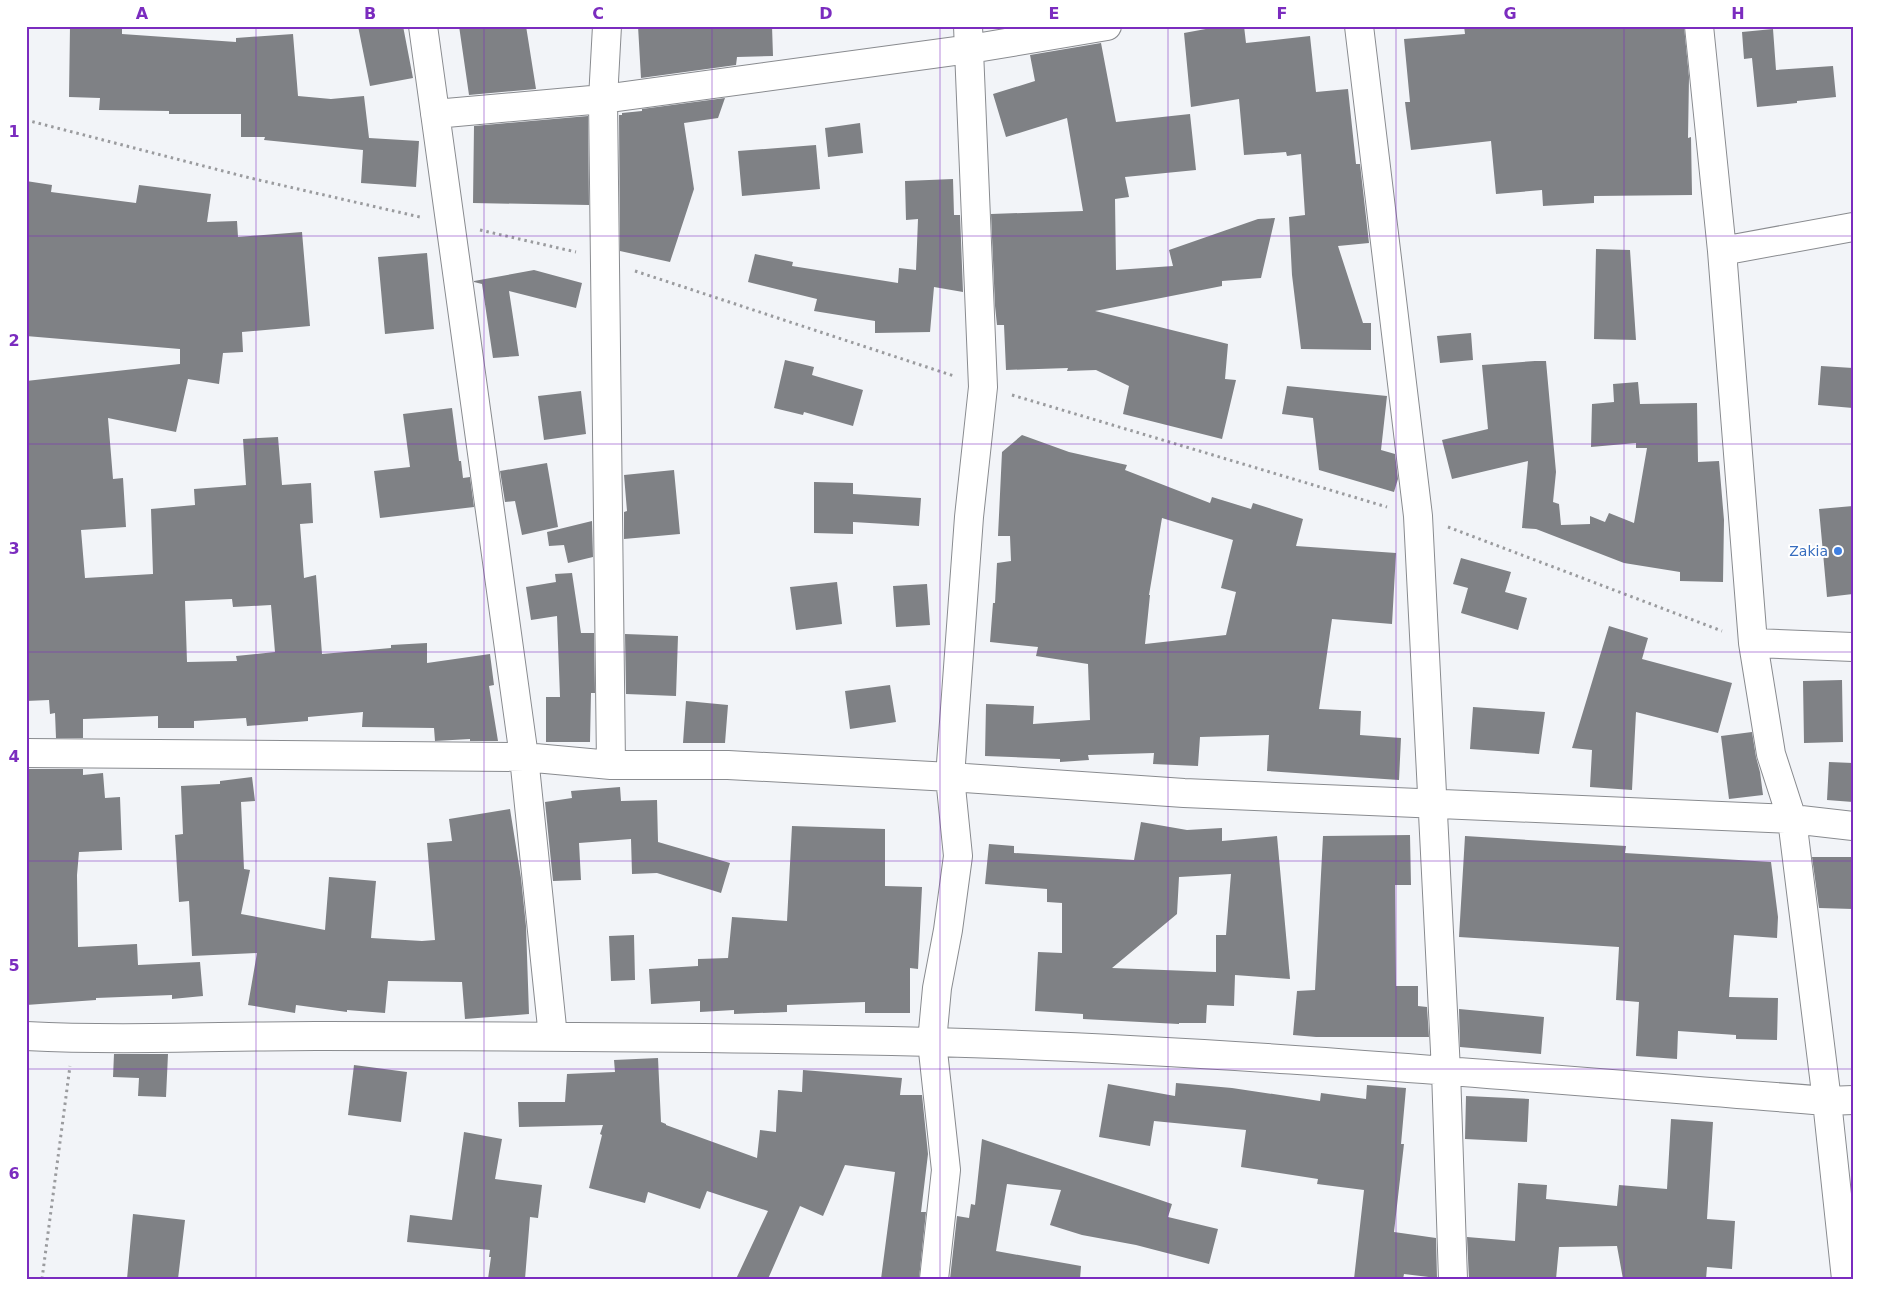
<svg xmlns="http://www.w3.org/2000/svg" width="1879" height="1305" font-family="'DejaVu Sans',sans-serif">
<rect width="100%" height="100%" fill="#f2f4f8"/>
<!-- building -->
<path fill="#7f8185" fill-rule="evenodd" d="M 70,26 L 122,26 L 122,34 L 236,42 L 236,38 L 293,34 L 298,96 L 331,99 L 364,96 L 369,138 L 419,141 L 416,187 L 361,183 L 363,150 L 264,140 L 265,137 L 241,137 L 241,114 L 169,114 L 169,111 L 99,110 L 100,98 L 69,97 Z
M 358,26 L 403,26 L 413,78 L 370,86 Z
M 459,26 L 526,26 L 536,89 L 469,95 Z
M 638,26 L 772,26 L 773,56 L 737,57 L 736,65 L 641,78 Z
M 1222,26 L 1244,26 L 1246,43 L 1310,36 L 1316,92 L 1348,89 L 1356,164 L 1360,164 L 1369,243 L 1338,246 L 1363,323 L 1371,323 L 1371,350 L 1301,349 L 1292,275 L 1289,217 L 1305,215 L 1301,154 L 1287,156 L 1286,152 L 1244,155 L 1239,99 L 1191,107 L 1184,33 Z
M 1464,26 L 1684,26 L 1689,77 L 1688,138 L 1691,137 L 1692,195 L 1594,196 L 1594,203 L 1543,206 L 1542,190 L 1496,194 L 1491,141 L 1411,150 L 1405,102 L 1410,102 L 1404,39 L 1465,34 Z
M 1773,29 L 1776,70 L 1833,66 L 1836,97 L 1797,101 L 1797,103 L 1757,107 L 1752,58 L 1744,59 L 1742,32 Z
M 1101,43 L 1116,122 L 1190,114 L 1196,170 L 1125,177 L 1129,197 L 1115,199 L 1116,270 L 1173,266 L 1169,250 L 1258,219 L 1275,218 L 1261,278 L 1222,281 L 1222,286 L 1095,311 L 1228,344 L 1225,379 L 1236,380 L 1222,439 L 1123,414 L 1129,386 L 1096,370 L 1067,371 L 1068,368 L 1006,370 L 1004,325 L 997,325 L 995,306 L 991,214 L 1083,211 L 1067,118 L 1006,137 L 993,94 L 1035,81 L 1030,55 Z
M 725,98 L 718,118 L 684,123 L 694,189 L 670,262 L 620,251 L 619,115 L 622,115 L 622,113 L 642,111 L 642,109 Z
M 588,116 L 589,205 L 473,203 L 474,126 Z
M 860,123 L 863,153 L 828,157 L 825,128 Z
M 816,145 L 820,189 L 742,196 L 738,151 Z
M 953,179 L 954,215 L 960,215 L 963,292 L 934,287 L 930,332 L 875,333 L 875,321 L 814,311 L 817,299 L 748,282 L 755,254 L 793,262 L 792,266 L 898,283 L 899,268 L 916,270 L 918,219 L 906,220 L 905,181 Z
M 26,181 L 52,185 L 51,192 L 136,203 L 139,185 L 211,194 L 207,222 L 237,221 L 238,237 L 302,232 L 310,326 L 242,332 L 243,352 L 223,353 L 219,384 L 188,379 L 176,432 L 108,418 L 113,479 L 123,478 L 126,527 L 81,530 L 85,578 L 153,574 L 151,509 L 195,505 L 194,489 L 246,485 L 243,439 L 278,437 L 282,485 L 311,483 L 313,523 L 300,524 L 304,578 L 316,575 L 322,654 L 391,648 L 391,645 L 427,643 L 427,663 L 490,654 L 494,685 L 489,686 L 498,741 L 470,741 L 470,739 L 435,741 L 434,728 L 362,727 L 363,712 L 308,717 L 308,721 L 247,726 L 246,718 L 194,721 L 194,728 L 158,728 L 158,716 L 83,719 L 83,738 L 56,738 L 55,713 L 50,714 L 49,700 L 26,701 L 26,381 L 180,364 L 180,349 L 26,336 ZM 232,599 L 233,607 L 271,605 L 275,652 L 236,656 L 237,661 L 187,662 L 185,601 Z
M 1596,249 L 1630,250 L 1636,340 L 1594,339 Z
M 427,253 L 434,329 L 385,334 L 378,257 Z
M 534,270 L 582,283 L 576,308 L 509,291 L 519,356 L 493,358 L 482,284 L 474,282 L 474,281 Z
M 1471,333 L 1473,360 L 1440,363 L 1437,336 Z
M 785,360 L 814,367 L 812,375 L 863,390 L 853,426 L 804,412 L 803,415 L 774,408 Z
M 1535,361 L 1546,361 L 1556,472 L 1553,502 L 1559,504 L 1561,525 L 1590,524 L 1590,516 L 1605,522 L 1609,513 L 1634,523 L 1647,448 L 1636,448 L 1636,443 L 1591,447 L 1592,404 L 1614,402 L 1613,384 L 1638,382 L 1640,404 L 1697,403 L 1698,462 L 1719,461 L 1724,520 L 1723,582 L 1680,581 L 1680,572 L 1624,563 L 1536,529 L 1522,528 L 1528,461 L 1452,479 L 1442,440 L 1488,429 L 1482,365 Z
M 1821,366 L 1853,368 L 1853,408 L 1818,405 Z
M 1287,386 L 1387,396 L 1381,450 L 1395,454 L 1398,479 L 1394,492 L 1319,470 L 1313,418 L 1282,414 Z
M 581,391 L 586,434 L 544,440 L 538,396 Z
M 452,408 L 459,461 L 461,461 L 463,478 L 470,477 L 474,507 L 380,518 L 374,471 L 410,467 L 403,414 Z
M 1022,435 L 1069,452 L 1127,465 L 1125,470 L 1210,503 L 1212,497 L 1251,509 L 1253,503 L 1303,519 L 1296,546 L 1396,553 L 1392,624 L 1332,619 L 1319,709 L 1361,711 L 1360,735 L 1401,738 L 1399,780 L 1267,771 L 1269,735 L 1200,737 L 1198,766 L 1153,764 L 1154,753 L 1088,755 L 1089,760 L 1060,762 L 1060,759 L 985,756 L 986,704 L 1034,706 L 1033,724 L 1090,720 L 1088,664 L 1036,656 L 1038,647 L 990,642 L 993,603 L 995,603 L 997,563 L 1011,561 L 1010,536 L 998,536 L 1002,452 ZM 1162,518 L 1233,540 L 1221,588 L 1236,592 L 1226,635 L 1145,644 L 1150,595 L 1149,595 Z
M 547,463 L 558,527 L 522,535 L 515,501 L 505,502 L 500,471 Z
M 674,470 L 680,534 L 624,539 L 624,512 L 627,511 L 624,475 Z
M 814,482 L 853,483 L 853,494 L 921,498 L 919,526 L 853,522 L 853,534 L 814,533 Z
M 1853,506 L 1853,594 L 1827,597 L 1819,509 Z
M 592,521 L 593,557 L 568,563 L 564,545 L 549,546 L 547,532 Z
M 1461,558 L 1511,572 L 1505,592 L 1527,598 L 1518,630 L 1461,613 L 1468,588 L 1453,584 Z
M 572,573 L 581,633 L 594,633 L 595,693 L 591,693 L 590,742 L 546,742 L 546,697 L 560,697 L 557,616 L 531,620 L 526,587 L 556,582 L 555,574 Z
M 837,582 L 842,624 L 796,630 L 790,587 Z
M 927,584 L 930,625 L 896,627 L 893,586 Z
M 1609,626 L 1648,638 L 1642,659 L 1732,683 L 1718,733 L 1636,712 L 1632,790 L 1590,787 L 1592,750 L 1572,748 Z
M 625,634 L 678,636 L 676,696 L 626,694 Z
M 1842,680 L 1843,742 L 1804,743 L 1803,681 Z
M 890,685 L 896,722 L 850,729 L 845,691 Z
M 686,701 L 728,705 L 725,743 L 683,743 Z
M 1473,707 L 1545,712 L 1539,754 L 1470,749 Z
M 1752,732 L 1756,757 L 1760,772 L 1763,795 L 1729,799 L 1721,736 Z
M 1829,762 L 1853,763 L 1853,802 L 1827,800 Z
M 26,769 L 83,769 L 83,775 L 103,773 L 105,798 L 120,797 L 122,850 L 79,852 L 77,875 L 78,947 L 137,944 L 138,965 L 200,962 L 203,996 L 172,999 L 172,995 L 96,998 L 96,1000 L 26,1005 Z
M 252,777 L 255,801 L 241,802 L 244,869 L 250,870 L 241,914 L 325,930 L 329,877 L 376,881 L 371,938 L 422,941 L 435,940 L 427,843 L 452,841 L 449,819 L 510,809 L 521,878 L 526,926 L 529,1014 L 465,1019 L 462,982 L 388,981 L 385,1013 L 347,1010 L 347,1012 L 296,1005 L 295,1013 L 248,1005 L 257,953 L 192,956 L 189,901 L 179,902 L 175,835 L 183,834 L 181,786 L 220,784 L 220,781 Z
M 620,787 L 621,801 L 657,800 L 658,842 L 730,863 L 721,893 L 657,873 L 632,874 L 631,839 L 579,843 L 581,880 L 553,881 L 545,802 L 572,798 L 571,791 Z
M 1141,822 L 1187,830 L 1222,828 L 1222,841 L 1277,836 L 1290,979 L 1235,975 L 1234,1006 L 1207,1005 L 1206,1023 L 1179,1023 L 1179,1024 L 1083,1019 L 1083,1014 L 1035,1011 L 1038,952 L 1062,953 L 1062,903 L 1047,902 L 1047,889 L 985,884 L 989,844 L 1014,846 L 1014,853 L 1134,860 ZM 1231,874 L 1226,935 L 1216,935 L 1216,972 L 1112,968 L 1177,914 L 1179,877 Z
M 792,826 L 885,829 L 885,886 L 922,887 L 918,969 L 910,968 L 910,1013 L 865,1013 L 865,1002 L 787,1005 L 787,1012 L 734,1014 L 734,1010 L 700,1012 L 700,1001 L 651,1004 L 649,969 L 698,966 L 698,959 L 728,958 L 732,917 L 787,921 Z
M 1410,835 L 1411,885 L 1395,885 L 1396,986 L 1418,986 L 1418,1006 L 1427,1007 L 1429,1037 L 1316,1037 L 1293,1035 L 1297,991 L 1315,990 L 1323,836 Z
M 1465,836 L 1626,846 L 1625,853 L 1771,862 L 1778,917 L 1777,938 L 1734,935 L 1729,997 L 1778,998 L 1777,1040 L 1736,1039 L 1736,1035 L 1678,1031 L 1677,1059 L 1636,1056 L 1639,1002 L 1616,1000 L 1619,947 L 1459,937 Z
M 1812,857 L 1853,857 L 1853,909 L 1819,908 Z
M 634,935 L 635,980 L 611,981 L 609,936 Z
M 1459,1009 L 1544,1017 L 1541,1054 L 1460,1047 Z
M 114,1054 L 168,1054 L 166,1097 L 138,1096 L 139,1078 L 113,1077 Z
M 658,1058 L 661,1122 L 666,1124 L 666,1125 L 757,1158 L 760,1130 L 776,1132 L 778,1090 L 802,1092 L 803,1070 L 902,1078 L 900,1095 L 922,1095 L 928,1154 L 921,1212 L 926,1212 L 919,1279 L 881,1279 L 895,1172 L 845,1165 L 823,1216 L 800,1206 L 768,1279 L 736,1279 L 768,1211 L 707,1191 L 700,1209 L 648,1192 L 645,1203 L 589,1188 L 602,1135 L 600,1134 L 603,1125 L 519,1127 L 518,1102 L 565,1102 L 567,1074 L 615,1072 L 614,1060 Z
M 354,1065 L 407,1072 L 401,1122 L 348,1115 Z
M 1176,1083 L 1232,1088 L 1320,1101 L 1321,1093 L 1366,1099 L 1367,1085 L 1406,1088 L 1401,1144 L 1404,1144 L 1394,1232 L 1436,1238 L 1437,1278 L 1404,1274 L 1403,1279 L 1354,1279 L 1364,1190 L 1317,1184 L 1318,1179 L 1241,1167 L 1246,1130 L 1154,1121 L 1150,1146 L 1099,1137 L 1108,1084 L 1175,1096 Z
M 1466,1096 L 1529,1099 L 1527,1142 L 1465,1139 Z
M 1671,1119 L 1713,1122 L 1707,1219 L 1735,1221 L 1732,1269 L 1707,1267 L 1706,1279 L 1623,1279 L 1617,1246 L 1559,1247 L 1556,1279 L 1469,1279 L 1467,1237 L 1515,1241 L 1518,1183 L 1547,1185 L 1546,1199 L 1617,1206 L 1619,1185 L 1667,1189 Z
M 464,1132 L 502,1139 L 495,1179 L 542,1185 L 538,1218 L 530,1217 L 525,1279 L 488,1279 L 491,1257 L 489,1257 L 490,1250 L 407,1242 L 410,1215 L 452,1220 Z
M 982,1139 L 1172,1204 L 1168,1217 L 1218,1229 L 1209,1264 L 1136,1245 L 1082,1235 L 1050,1225 L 1061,1190 L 1007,1184 L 996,1251 L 1081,1266 L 1080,1279 L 950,1279 L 957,1216 L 969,1218 L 971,1204 L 975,1205 Z
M 133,1214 L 185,1220 L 178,1279 L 127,1279 Z"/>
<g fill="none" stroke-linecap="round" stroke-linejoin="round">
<defs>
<path id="minor" d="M 423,26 L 524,757 L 553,1037
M 607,26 L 603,99 L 970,49 L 1107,26
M 1359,26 L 1418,516 L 1446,1071 L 1453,1279
M 1699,26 L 1722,251 L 1753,643 L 1771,754 L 1792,819 L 1827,1101 L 1846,1279
M 435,114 L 603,99 L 611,765
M 1722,251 L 1853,227
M 1753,643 L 1853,647
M 26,753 L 524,757 L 611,765 L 728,765 L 950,777 L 1184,793 L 1792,819 L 1853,826
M 26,1036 C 123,1041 220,1036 316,1036 C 521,1036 727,1037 932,1042 C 1231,1050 1529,1078 1827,1101 L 1853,1100
M 934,1279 L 946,1170 L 932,1042 L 937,988 L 948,930 L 958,856 L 950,777 L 969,517 L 983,387 L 968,26"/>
</defs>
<!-- minor casing -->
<use href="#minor" stroke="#898b8f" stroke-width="30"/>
<!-- path -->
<path stroke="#9a9b9e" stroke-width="3" stroke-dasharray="2.5 4" stroke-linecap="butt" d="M 26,120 L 250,178 L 420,217
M 480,230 L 576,252
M 635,271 L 954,376
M 1012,395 L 1387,507
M 1448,527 L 1722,631
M 42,1279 L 70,1066"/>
<!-- minor -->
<use href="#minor" stroke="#fff" stroke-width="28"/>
</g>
<!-- grid -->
<path fill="none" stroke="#7b2cbf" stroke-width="1" stroke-opacity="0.55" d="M 256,26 L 256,1279M 484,26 L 484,1279M 712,26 L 712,1279M 940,26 L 940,1279M 1168,26 L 1168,1279M 1396,26 L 1396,1279M 1624,26 L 1624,1279M 26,236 L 1853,236M 26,444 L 1853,444M 26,652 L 1853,652M 26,861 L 1853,861M 26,1069 L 1853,1069"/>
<!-- markers -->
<circle fill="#3f7fe0" stroke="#fff" stroke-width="2" cx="1838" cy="551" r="5"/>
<g text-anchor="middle" stroke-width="4" stroke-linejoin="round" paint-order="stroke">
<!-- shop labels -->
<g font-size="14" fill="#366cbe" stroke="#fff" text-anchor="end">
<text x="1828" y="556">Zakia</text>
</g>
</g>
<!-- border -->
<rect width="1879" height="1305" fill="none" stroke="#ffffff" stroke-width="55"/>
<rect x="28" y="28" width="1824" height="1250" fill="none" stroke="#7b2cbf" stroke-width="2"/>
<g font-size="16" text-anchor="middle" font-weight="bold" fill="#7b2cbf">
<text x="142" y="19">A</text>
<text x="370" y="19">B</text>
<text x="598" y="19">C</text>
<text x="826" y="19">D</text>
<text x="1054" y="19">E</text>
<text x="1282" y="19">F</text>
<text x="1510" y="19">G</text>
<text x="1738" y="19">H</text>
<text x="14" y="137">1</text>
<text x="14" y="346">2</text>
<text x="14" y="554">3</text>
<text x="14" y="762">4</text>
<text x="14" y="971">5</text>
<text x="14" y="1179">6</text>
</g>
</svg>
